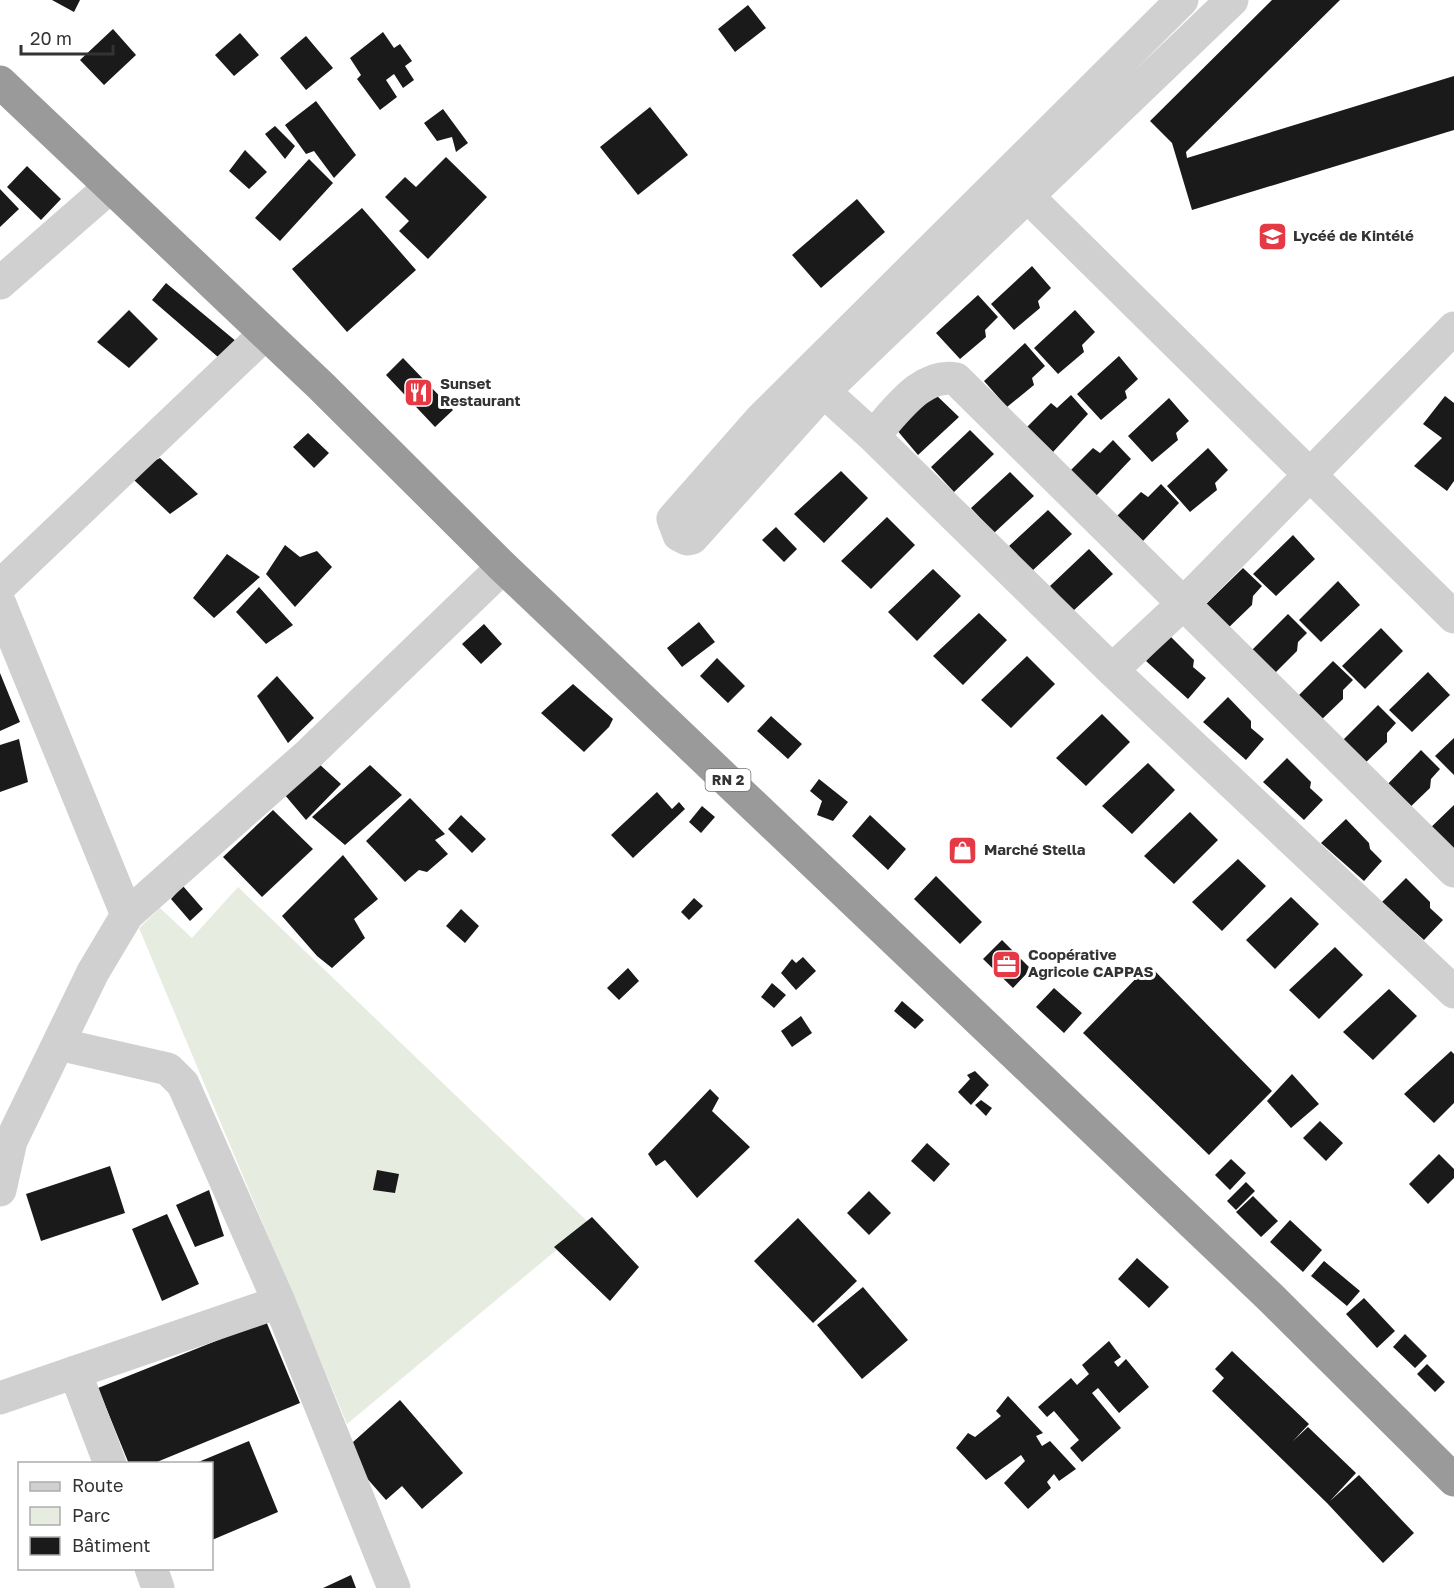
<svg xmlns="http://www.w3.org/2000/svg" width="1454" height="1588" font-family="'Golos Text',sans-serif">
<rect width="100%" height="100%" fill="#fff"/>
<!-- green -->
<path fill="#e6ecdf" d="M 238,887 L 589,1223 L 347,1424 L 139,928 L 160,908 L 192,938 Z"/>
<!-- building -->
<path fill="#1a1a1a" d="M 52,0 L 80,0 L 74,12 Z
M 1272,0 L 1340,0 L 1186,152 L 1187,158 L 1454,76 L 1454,130 L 1192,210 L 1172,143 L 1150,121 Z
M 748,5 L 766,28 L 735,52 L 718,29 Z
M 113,29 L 136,55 L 104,85 L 80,60 Z
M 383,32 L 394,48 L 400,44 L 412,61 L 405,66 L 414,80 L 403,88 L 394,74 L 386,80 L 397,97 L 380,110 L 357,79 L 361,75 L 350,58 Z
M 240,33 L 259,55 L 234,76 L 215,55 Z
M 306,36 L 333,68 L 306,90 L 280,58 Z
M 316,101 L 356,155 L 334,178 L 314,151 L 306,154 L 285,125 Z
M 650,107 L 688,155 L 638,195 L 600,147 Z
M 443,109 L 468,143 L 456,152 L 452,137 L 437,141 L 424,123 Z
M 275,126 L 295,146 L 285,159 L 265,134 Z
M 245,150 L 267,172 L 249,189 L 229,171 Z
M 446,157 L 487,197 L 428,259 L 399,231 L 409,221 L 385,197 L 405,177 L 416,187 Z
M 309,159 L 333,183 L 280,241 L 255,218 Z
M 27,166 L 61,199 L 41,220 L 7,187 Z
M 0,189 L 19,209 L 0,227 Z
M 857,199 L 885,232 L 821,288 L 792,255 Z
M 362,208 L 416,270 L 347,332 L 292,269 Z
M 1032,266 L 1051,288 L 1038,301 L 1040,308 L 1014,330 L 991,304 Z
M 166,283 L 237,342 L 218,357 L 152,300 Z
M 978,295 L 998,317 L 985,330 L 986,337 L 960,359 L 936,333 Z
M 129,310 L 158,339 L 129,368 L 97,342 Z
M 1075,310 L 1095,332 L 1082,345 L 1084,352 L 1058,374 L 1034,348 Z
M 1025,343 L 1045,366 L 1032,378 L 1034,385 L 1007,407 L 984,381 Z
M 1119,356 L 1138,379 L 1125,391 L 1127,398 L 1101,420 L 1077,394 Z
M 403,358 L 453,410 L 435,427 L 386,375 Z
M 934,393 L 959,417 L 918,455 L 896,429 Z
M 1071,395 L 1088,414 L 1053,452 L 1027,427 L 1051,403 L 1057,408 Z
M 1445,396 L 1454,403 L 1454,481 L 1447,491 L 1414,466 L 1442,438 L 1423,424 Z
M 1169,398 L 1189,421 L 1176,433 L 1178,440 L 1152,462 L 1128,436 Z
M 970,430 L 994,454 L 954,492 L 931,467 Z
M 308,433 L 329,453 L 314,468 L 293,447 Z
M 1113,440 L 1131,459 L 1095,497 L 1069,472 L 1093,448 L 1100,453 Z
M 1208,448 L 1228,470 L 1215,483 L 1217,490 L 1190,512 L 1167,486 Z
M 160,458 L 198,494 L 170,514 L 134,480 L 146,465 Z
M 841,471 L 868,498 L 824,543 L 794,514 Z
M 1010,472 L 1034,496 L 994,533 L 971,508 Z
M 1161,484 L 1179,503 L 1143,541 L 1117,516 L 1141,492 L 1148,497 Z
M 1048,510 L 1072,534 L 1032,571 L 1009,546 Z
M 887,517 L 915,545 L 871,589 L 841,561 Z
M 776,527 L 797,549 L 784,562 L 762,540 Z
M 1293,535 L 1315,559 L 1276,596 L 1253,574 Z
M 285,545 L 300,557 L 317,551 L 332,567 L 295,607 L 266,574 Z
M 1089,549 L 1113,574 L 1073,611 L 1050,586 Z
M 227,554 L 260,577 L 214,618 L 193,598 Z
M 1243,568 L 1262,586 L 1253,596 L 1252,605 L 1226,630 L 1202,608 Z
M 933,569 L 961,596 L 917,641 L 888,612 Z
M 1338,581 L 1360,605 L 1321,642 L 1299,620 Z
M 259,587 L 293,625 L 266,644 L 236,612 Z
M 979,613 L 1007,640 L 963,685 L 933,656 Z
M 1288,614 L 1307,633 L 1298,642 L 1297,651 L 1272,676 L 1248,654 Z
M 699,622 L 715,642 L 682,667 L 667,648 Z
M 484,624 L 502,644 L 481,664 L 462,644 Z
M 1381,628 L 1403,651 L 1365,689 L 1342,666 Z
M 1170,636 L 1194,660 L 1193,667 L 1206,678 L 1188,699 L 1146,661 Z
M 1027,656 L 1055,684 L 1011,728 L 981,700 Z
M 717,658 L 745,686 L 728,703 L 700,676 Z
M 1333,661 L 1353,680 L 1343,690 L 1343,699 L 1317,724 L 1293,701 Z
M 1428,672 L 1450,695 L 1412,732 L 1389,710 Z
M 0,673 L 20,722 L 0,731 Z
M 277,676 L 314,718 L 288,743 L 257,696 Z
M 573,684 L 613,719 L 609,727 L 584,752 L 541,713 Z
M 1228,697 L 1251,721 L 1251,728 L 1264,739 L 1246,760 L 1203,722 Z
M 1378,705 L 1396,723 L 1387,733 L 1387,742 L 1361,767 L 1337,746 Z
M 1102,714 L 1130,742 L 1086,786 L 1056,758 Z
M 771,716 L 802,744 L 788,759 L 757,731 Z
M 1454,738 L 1454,775 L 1435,756 Z
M 19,739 L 28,782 L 0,792 L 0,745 Z
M 1421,750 L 1440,769 L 1431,779 L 1430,788 L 1404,813 L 1381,791 Z
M 1287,758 L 1311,782 L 1310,788 L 1323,800 L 1304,820 L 1263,782 Z
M 318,763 L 341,784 L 306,820 L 284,794 Z
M 1148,763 L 1175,790 L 1132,834 L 1102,806 Z
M 370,765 L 402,795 L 345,845 L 312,817 Z
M 819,779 L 848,802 L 833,821 L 817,815 L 822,801 L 810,791 Z
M 657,792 L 672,809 L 679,802 L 685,809 L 633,858 L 611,835 Z
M 410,798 L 445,834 L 435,840 L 448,854 L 427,872 L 419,870 L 405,882 L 366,841 Z
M 1454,805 L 1454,850 L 1425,833 Z
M 702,806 L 715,817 L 701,833 L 689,822 Z
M 273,810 L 313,849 L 262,897 L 223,857 Z
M 1190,812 L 1218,840 L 1174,884 L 1144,856 Z
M 461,815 L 486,839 L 472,853 L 448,829 Z
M 870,815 L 906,849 L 888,870 L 852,836 Z
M 1346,819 L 1369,843 L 1370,849 L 1382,861 L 1364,881 L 1321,843 Z
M 343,855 L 378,899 L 354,919 L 365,938 L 332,968 L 317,956 L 282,916 Z
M 1238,859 L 1266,886 L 1222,931 L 1192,902 Z
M 936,876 L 982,922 L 960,944 L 914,899 Z
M 1406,878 L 1430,902 L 1430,908 L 1443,920 L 1424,940 L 1382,902 Z
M 183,886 L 203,909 L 190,921 L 171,899 Z
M 1291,897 L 1319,924 L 1275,969 L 1246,940 Z
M 694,898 L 703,906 L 689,920 L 681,912 Z
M 461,909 L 479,926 L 465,943 L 446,926 Z
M 1002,940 L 1031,969 L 1013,988 L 983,959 Z
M 1335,947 L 1363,975 L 1319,1019 L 1289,990 Z
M 803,957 L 816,971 L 796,990 L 781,973 L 792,959 L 796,963 Z
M 1149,965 L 1272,1091 L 1209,1155 L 1083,1033 Z
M 628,968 L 639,981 L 619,1000 L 607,988 Z
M 772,983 L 786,995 L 774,1008 L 761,997 Z
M 1054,988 L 1082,1013 L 1064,1033 L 1036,1007 Z
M 1389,989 L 1417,1016 L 1373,1060 L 1343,1032 Z
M 902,1001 L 924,1020 L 915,1029 L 894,1011 Z
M 801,1016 L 812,1033 L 792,1047 L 781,1031 Z
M 1451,1051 L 1454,1054 L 1454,1103 L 1434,1123 L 1404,1094 Z
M 975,1071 L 989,1085 L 971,1105 L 958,1092 L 970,1079 L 967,1075 Z
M 1292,1074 L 1319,1104 L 1291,1128 L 1267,1101 Z
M 710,1089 L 719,1098 L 712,1111 L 750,1147 L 697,1198 L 665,1160 L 656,1166 L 648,1154 Z
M 981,1100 L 992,1108 L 986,1116 L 975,1105 Z
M 1320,1121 L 1343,1143 L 1326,1161 L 1303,1138 Z
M 927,1143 L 950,1164 L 934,1182 L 911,1161 Z
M 1439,1154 L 1454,1169 L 1454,1178 L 1428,1204 L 1409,1184 Z
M 1231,1159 L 1246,1173 L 1230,1190 L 1215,1175 Z
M 110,1166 L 125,1213 L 41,1241 L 26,1194 Z
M 377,1170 L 399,1174 L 395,1193 L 373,1190 Z
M 1246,1182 L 1255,1191 L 1236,1210 L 1227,1201 Z
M 209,1190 L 224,1236 L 195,1247 L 176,1205 Z
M 869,1191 L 891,1213 L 869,1235 L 847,1213 Z
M 1253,1196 L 1278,1221 L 1261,1237 L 1236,1212 Z
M 167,1214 L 199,1284 L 162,1301 L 132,1229 Z
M 592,1217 L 639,1267 L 610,1301 L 554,1247 Z
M 798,1218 L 857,1281 L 813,1323 L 754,1261 Z
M 1290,1220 L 1322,1250 L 1303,1272 L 1270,1242 Z
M 1137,1258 L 1169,1287 L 1149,1308 L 1118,1279 Z
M 1324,1261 L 1360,1291 L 1347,1306 L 1311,1276 Z
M 863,1287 L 908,1340 L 862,1379 L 817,1325 Z
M 1364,1298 L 1395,1331 L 1377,1348 L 1346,1314 Z
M 266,1321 L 300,1403 L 152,1464 L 129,1464 L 98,1388 Z
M 1405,1334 L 1427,1356 L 1415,1368 L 1393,1347 Z
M 1109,1341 L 1121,1357 L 1114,1362 L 1118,1367 L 1126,1359 L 1149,1387 L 1119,1413 L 1098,1388 L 1092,1393 L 1121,1428 L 1082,1462 L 1070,1448 L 1079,1440 L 1054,1411 L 1047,1417 L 1038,1407 L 1071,1378 L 1077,1385 L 1089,1374 L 1082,1365 Z
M 1232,1351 L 1309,1424 L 1293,1441 L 1308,1427 L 1356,1473 L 1330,1501 L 1359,1475 L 1414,1533 L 1383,1563 L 1327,1503 L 1212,1391 L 1224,1378 L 1215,1369 Z
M 1427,1364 L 1445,1382 L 1435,1392 L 1417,1374 Z
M 1008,1396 L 1043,1433 L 1036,1436 L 1042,1446 L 1050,1441 L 1076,1469 L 1059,1481 L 1054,1474 L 1047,1482 L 1051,1488 L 1028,1509 L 1004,1483 L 1025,1461 L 1021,1455 L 986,1480 L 956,1448 L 968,1433 L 975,1437 L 1001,1416 L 996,1411 Z
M 400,1400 L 463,1473 L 422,1509 L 402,1486 L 386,1500 L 343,1451 Z
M 249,1441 L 278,1512 L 212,1540 L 212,1464 L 196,1463 Z
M 351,1575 L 356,1588 L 323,1588 Z"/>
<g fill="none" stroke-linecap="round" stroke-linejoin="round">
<!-- minor -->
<path stroke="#d0d0d0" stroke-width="33" d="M 1182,0 L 761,419 L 673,519 L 679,535 L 687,539 L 692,538 L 823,392 L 1232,0
M 1011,180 L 1454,617
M 0,283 L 110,187
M 808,377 L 873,436 L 1112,670 L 1454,992
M 873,436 C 895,413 921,372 956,379 L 1454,871
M 0,586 L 265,334
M 0,604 L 127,915
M 1112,670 L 1184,603 L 1454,328
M 58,1044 L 168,1069 L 183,1084 L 279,1302 L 394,1588
M 0,1190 L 11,1141 L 93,972 L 127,915 L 310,753 L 503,567
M 75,1372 L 110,1464
M 0,1398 L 279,1302
M 151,1568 L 158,1588"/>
<!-- highway -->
<path stroke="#9a9a9a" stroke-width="33" d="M 0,82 L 321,386 L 503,567 L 1270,1297 L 1454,1480"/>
</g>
<!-- icons -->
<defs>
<symbol id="school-square" viewBox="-11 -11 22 22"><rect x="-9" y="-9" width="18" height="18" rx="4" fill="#e63946" stroke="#fff"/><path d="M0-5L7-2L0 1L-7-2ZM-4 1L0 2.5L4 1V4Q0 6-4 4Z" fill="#fff"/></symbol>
<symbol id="restaurant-square" viewBox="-11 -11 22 22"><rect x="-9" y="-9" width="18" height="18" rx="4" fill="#e63946" stroke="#fff"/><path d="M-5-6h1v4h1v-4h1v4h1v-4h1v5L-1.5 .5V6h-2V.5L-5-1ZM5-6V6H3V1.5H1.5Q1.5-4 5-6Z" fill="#fff"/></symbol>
<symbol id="shop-square" viewBox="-11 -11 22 22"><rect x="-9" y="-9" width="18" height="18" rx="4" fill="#e63946" stroke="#fff"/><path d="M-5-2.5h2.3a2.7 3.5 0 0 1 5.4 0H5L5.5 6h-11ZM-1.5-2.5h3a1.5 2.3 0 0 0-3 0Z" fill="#fff"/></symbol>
<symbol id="office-square" viewBox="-11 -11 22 22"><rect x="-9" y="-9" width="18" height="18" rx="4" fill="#e63946" stroke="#fff"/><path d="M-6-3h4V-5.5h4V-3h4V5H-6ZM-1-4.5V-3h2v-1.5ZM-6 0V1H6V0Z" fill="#fff"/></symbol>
</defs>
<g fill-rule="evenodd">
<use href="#school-square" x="1256" y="220" width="33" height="33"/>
<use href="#restaurant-square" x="402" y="376" width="33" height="33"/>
<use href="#shop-square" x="946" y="834" width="33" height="33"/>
<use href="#office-square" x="990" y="948" width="33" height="33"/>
</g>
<g text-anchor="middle" stroke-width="6" stroke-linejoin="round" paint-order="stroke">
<!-- shield labels -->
<rect fill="#fff" stroke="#707070" stroke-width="1.5" x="705.5" y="769" width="45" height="22" rx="4.5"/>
<g font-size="14" font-weight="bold" fill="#333">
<text x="728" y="785">RN 2</text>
</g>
<!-- poi labels -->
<g font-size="15" font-weight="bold" fill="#333" stroke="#fff" text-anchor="start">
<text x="1293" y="241">Lycéé de Kintélé</text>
<text x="440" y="389">Sunset<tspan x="440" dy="17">Restaurant</tspan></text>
<text x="984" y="855">Marché Stella</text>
<text x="1028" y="960">Coopérative<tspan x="1028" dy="17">Agricole CAPPAS</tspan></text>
</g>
</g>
<!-- legend -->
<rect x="18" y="1462" width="195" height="108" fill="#ffffff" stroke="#adadad" stroke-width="1.5"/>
<rect x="30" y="1482" width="30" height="9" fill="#d0d0d0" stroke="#adadad" stroke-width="1.5"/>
<text x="72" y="1492" font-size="18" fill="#333333">Route</text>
<rect x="30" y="1507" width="30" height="18" fill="#e6ecdf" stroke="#adadad" stroke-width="1.5"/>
<text x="72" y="1522" font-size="18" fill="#333333">Parc</text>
<rect x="30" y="1537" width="30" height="18" fill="#1a1a1a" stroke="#adadad" stroke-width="1.5"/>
<text x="72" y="1552" font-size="18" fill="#333333">Bâtiment</text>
<!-- scale -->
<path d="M21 45v9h92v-9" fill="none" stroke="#333333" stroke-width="3"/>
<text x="30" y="45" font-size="18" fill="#333333" stroke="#ffffff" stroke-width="4.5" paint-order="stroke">20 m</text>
</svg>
